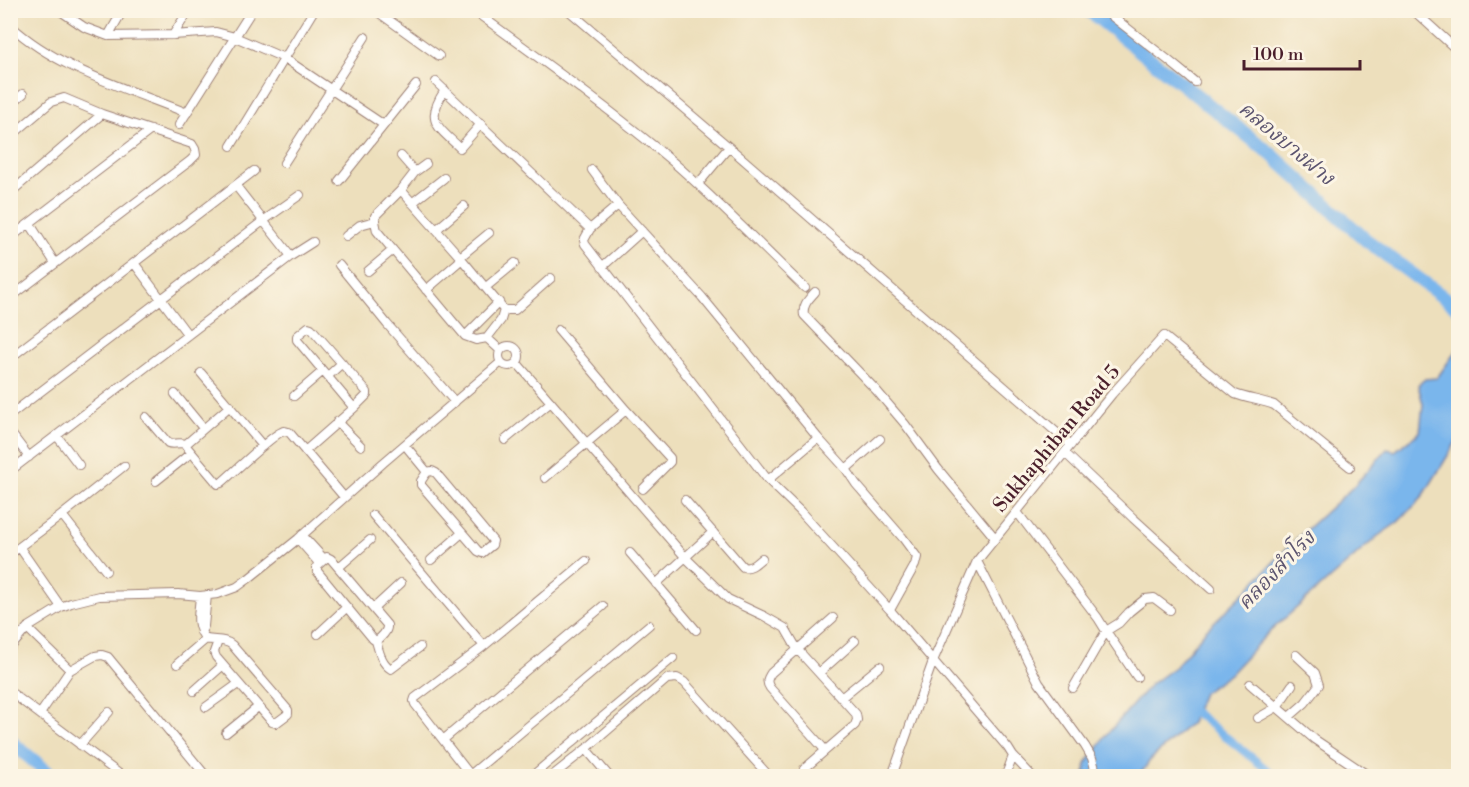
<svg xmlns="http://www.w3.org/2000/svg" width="1469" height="787" font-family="'Libre Bodoni','Noto Serif Thai',serif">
<rect width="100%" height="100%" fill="#fcf5e5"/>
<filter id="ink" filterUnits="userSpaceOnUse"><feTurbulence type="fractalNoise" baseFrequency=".0167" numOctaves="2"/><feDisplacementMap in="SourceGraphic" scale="12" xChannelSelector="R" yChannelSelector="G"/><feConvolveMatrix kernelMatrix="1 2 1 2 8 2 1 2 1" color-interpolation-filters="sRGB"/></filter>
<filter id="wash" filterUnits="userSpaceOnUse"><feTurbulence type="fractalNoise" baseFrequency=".008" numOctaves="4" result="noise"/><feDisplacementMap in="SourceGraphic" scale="24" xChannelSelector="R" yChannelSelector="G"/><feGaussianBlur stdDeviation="1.35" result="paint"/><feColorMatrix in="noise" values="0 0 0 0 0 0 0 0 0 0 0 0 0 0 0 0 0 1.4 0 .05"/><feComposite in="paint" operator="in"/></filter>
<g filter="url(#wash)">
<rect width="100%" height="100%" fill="#eddfbc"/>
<!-- water -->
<path fill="#7ab6ec" stroke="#626a8c" stroke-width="1.5" d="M 1458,348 L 1458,439 L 1422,498 L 1397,523 L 1378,536 L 1267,634 L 1230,674 L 1203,693 L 1191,723 L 1151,759 L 1139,776 L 1085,776 L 1086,764 L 1108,733 L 1151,684 L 1176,666 L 1205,631 L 1240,597 L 1296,539 L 1353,487 L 1387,449 L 1395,451 L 1420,432 L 1423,404 L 1418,385 L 1425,379 L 1437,378 Z"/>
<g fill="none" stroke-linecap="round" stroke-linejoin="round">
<!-- canal -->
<path stroke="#7ab6ec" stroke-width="8" d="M 1187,706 L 1275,776"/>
<!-- river -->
<path stroke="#7ab6ec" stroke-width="14" d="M 1088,10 L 1271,154 L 1366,240 L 1458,308
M 10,741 L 52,776"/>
</g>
</g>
<g filter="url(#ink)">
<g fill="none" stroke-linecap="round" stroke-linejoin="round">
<defs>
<path id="street" d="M 59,10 L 84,27 L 108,36 L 173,35 L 216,32 L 235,37 L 284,58 L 384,125
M 375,10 L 439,56
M 473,10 C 540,59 609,108 673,162 C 719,202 761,246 805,288
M 568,10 L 729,147 L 1071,445
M 1104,10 L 1168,60 L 1195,82
M 1413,10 L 1458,51
M 10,25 C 57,69 128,89 187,113
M 173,35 L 189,10
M 108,36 L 123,10
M 436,82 L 590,229
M 445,90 C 424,121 438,127 460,148 L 481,124
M 10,104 L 23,94
M 179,125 L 252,10
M 10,137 L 51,102 L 64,98 L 102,114
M 231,146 L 314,10
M 401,156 L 415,172
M 284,163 L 365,37
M 592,170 L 618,205 L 702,297 L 818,438 L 846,469 L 856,484 L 903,538 L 917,557 L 915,565 L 890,610
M 339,181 L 416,85
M 698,184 L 729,147
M 236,186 L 291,256
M 401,190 L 415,172 L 426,164
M 10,193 L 102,114 L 192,144 L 195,149 L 196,155 L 190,161 L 10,298
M 412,203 L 444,178
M 618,205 L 590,229 L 584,240 L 585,244 L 768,480 L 800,511 L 890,610 L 1008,748 L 1013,756 L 1007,772 L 1009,776
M 30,224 L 55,263
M 436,230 L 464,206
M 346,236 L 360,225 L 375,221
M 10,238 L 151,130
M 460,257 L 489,233
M 134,263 L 188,335
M 339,265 L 387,324 L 455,402
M 602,267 L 642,231
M 368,271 L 393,250
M 486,287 L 515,263
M 426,290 L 462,259
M 815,292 C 809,299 802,305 804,315 L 876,390 L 905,424 L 938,469 L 995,538
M 504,310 L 515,310 L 551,278
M 558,330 L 626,410 L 670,458 L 670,462 L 643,489
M 465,336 L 499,302
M 487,338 L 501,320 L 504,310 L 460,257 L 401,190 L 375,216 L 375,221 L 377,231 L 465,336 L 476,340 L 487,338 L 500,350
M499 356a10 10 0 1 1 20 0a10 10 0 1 1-20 0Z
M 10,358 L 254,171
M 517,363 L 686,558 L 728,599 L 764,616 L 785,628 L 797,649 L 856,714 L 857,720 L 855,725 L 804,769
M 201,373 L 263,446
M 328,376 L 342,363
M 175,394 L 203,428
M 294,396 L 323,371
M 230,406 L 186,444 L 186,446 L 218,484 L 221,483 C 231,475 275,432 284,431 C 286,431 287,432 289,432 L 344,497
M 10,415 L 263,221 L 300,195
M 146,417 L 168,443 C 172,445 179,442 186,444
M 337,422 L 361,446
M 10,432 L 29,457
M 57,436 L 79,465
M 505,440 L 551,402
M 405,445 L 427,472
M 305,451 L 354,408 L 297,340 L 297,336 L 308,327 L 311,328 L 367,392 L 367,395 L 354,408
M 1065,453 L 1133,518 L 1211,589
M 846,469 L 880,439
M 10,471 L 291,256 L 313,242
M 432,471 L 436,473 L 493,541 L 492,545 L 482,553 L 478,551 L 421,485 L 421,481 L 427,472 Z
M 545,478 L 626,410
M 768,480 L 818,438
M 156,481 L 191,453
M 685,500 L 743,567 C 751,569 756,563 762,558
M 1017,512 L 1098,618 L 1106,631 L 1073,688
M 62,515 L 106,571
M 373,515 L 484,646
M 302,535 L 324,559
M 298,539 L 319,563
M 20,548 L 61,607
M 630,553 L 696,630
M 10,554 L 62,515 L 124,466
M 327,557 L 331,559 L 387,625 C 388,631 381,638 376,641 L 373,639 L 317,571 L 317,566 Z
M 431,560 L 462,533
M 977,561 L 1039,683 L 1085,746 L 1092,758 L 1097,776
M 339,567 L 370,540
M 656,584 L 713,532
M 374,608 L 401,583
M 27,628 L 70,670
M 201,632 L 204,626 L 207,595
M 318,634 L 347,607
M 206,639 C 215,641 225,639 232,645 L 288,710 L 288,714 L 276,723 L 272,722 L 216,657 L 214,652 L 218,641
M 376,641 C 379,651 381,663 391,669 L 420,647
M 10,648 L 27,628 L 61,607 L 71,603 L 99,596 L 178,594 L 200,596 L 218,594 L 237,587 L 248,579 L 298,539 L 383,463 L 500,363
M 177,664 L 206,639 C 194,625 199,612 200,596
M 819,673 L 855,641
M 1137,677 L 1106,631 L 1119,623 L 1129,612 L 1145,599 L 1154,598 L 1170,610
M 1250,684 L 1314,739 L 1369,776
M 194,691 L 222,666
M 13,694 L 122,776
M 841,698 L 880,666
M 206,707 L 238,684
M 40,714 L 70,670 L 95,656 L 102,655 L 108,657 L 206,776
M 1289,717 L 1305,703 L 1319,685 L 1315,673 L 1296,655
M 1258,718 L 1277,707 L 1292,685
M 226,733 L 258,707
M 443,740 L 603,606
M 80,745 L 109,712
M 586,749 L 609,776
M 825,750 L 770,688 C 766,682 767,679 771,673 L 833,618
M 1013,756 L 1032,776
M 470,775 L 649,625
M 471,776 L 415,704 L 414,701 L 415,698 L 484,646 L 586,561
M 532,776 L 673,658
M 552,776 L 586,749 L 667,679 L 677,678 L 684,682 L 769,776
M 892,776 L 933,661 L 977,561 L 1112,394 L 1164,336 L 1235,394 C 1248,399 1261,400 1274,405 L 1350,467"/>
</defs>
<!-- street casing -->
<use href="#street" stroke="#9c7f74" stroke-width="10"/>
<!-- street -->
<use href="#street" stroke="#fff" stroke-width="8"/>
</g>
</g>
<g text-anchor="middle" stroke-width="6" stroke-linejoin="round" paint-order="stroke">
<!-- street labels -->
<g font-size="20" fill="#4a1f2b" stroke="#fcf5e5">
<text transform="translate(1056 438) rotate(-50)" y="7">Sukhaphiban Road 5</text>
</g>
<!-- water labels -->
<g font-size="21" font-style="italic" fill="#5b546f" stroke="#fcf5e5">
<text transform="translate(1287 143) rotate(40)" y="7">คลองบางฝาง</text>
<text transform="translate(1276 570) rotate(-46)" y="7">คลองสำโรง</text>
</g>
</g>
<!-- margin -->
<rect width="1469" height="787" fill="none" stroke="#fcf5e5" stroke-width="36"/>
<!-- scale -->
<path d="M1244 60v9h116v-9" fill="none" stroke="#4a1f2b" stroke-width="3"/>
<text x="1253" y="60" font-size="18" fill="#4a1f2b" stroke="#fcf5e5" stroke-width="4.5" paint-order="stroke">100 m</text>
</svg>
